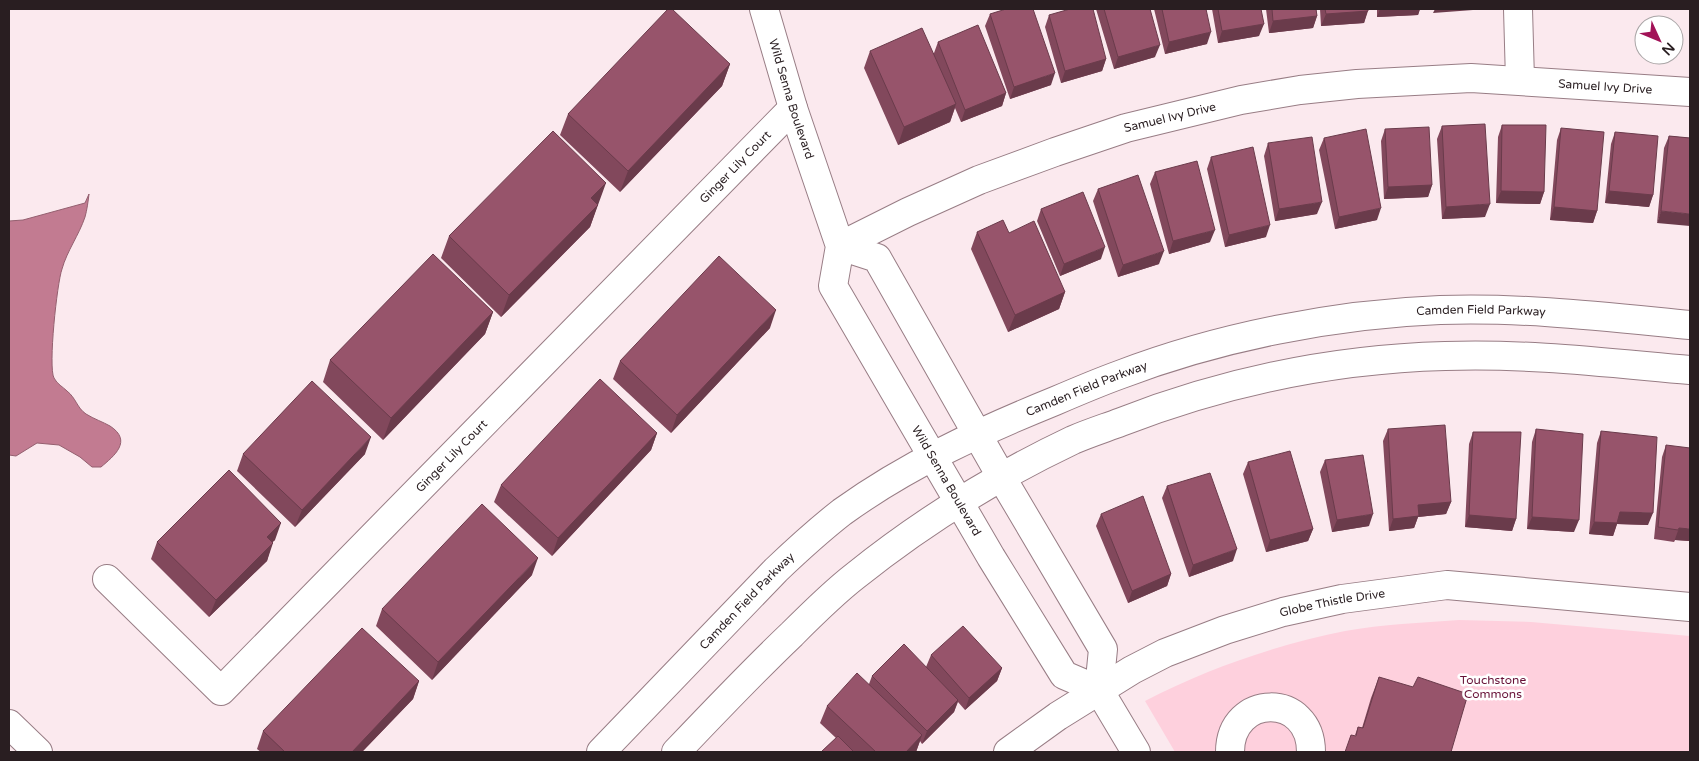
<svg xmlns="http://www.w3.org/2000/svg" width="1699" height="761" font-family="'Varela Round',sans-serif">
<rect width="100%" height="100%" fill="#fbe9ee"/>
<!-- green -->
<path fill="#fed0dd" d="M 1459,620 L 1531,622 L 1690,636 L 1690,752 L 1175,752 L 1145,701 C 1208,668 1276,645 1345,631 C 1383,624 1421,623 1459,620 Z"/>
<!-- water -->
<path fill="#c27b91" stroke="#945f6f" d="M 89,194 C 88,202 87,210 85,217 C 79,235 67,251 62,269 C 57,283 48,367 54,378 C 57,384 63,387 67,391 C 76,398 77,408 86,414 C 94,419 103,422 110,426 C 133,441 114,456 101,467 L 92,467 L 80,457 L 59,445 L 37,443 L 16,456 L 9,455 L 9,221 L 23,220 L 85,203 Z"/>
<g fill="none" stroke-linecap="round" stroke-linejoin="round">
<defs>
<g id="minor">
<path id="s1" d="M 764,9 L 793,108 L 840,246 L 833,286 L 991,557 L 1064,675 L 1099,690"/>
<path d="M 1518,9 L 1520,80"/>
<path id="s2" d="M 840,246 L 908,212 L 979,180 L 1055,152 L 1126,128 L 1241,100 L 1300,90 L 1357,84 L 1471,78 L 1690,92"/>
<path d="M 840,246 L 877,258 L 1002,478 L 1103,649 L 1099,690 L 1136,752"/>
<path id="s3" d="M 107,579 L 221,691 L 793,108"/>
<path d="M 9,724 L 38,752"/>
<path id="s4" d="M 601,752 L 776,570 C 797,550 819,530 842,512 C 907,465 981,431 1055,401 C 1076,392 1097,383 1119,375 C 1218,337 1335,314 1440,310 C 1524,307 1607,317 1690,325"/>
<path d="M 676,752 C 714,712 752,672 792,634 C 812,614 833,593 855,576 C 921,523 997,476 1073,440 C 1089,433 1105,428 1121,422 C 1224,382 1334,359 1445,356 C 1527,353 1609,363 1690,370"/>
<path id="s5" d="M 1008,752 L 1058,716 L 1132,670 L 1165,653 L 1225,630 L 1283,612 L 1342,599 L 1447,585 L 1690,607"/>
<path d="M 1230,752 C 1230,693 1311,692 1311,752"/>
</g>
</defs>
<!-- minor casing -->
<use href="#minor" stroke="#987d85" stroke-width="30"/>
<!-- minor -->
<use href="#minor" stroke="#fff" stroke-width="28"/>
</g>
<!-- wall -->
<path fill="#82485c" d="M 1096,9 L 1150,9 L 1155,57 L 1114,69 Z
M 1154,9 L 1206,9 L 1207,44 L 1165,54 Z
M 1212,9 L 1261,9 L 1259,36 L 1218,43 Z
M 1266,9 L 1316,9 L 1317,16 L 1313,28 L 1269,33 Z
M 1320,9 L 1368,9 L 1364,23 L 1321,26 Z
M 1377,9 L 1420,9 L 1418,15 L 1377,17 Z
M 990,14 L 1051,85 L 1010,99 L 985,26 Z
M 1049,15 L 1106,59 L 1102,71 L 1061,83 L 1045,27 Z
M 938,42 L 1006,93 L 1002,106 L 961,122 L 955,108 L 950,122 L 898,145 L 864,68 L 870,51 L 934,53 Z
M 730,64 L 722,86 L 620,192 L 560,135 L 568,114 Z
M 1502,125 L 1544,192 L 1540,204 L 1496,203 L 1498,137 Z
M 1442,126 L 1485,217 L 1442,219 L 1437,139 Z
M 1561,128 L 1597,211 L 1593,223 L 1550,220 L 1557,140 Z
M 1385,129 L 1432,185 L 1428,197 L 1384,199 L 1381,141 Z
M 1615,132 L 1653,195 L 1649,207 L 1605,203 L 1611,144 Z
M 1669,136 L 1690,138 L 1657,223 L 1664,148 Z
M 1324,138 L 1377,220 L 1335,229 L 1319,150 Z
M 1268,143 L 1317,214 L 1275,221 L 1264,156 Z
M 1211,157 L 1266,237 L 1225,247 L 1207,169 Z
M 1155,172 L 1210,242 L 1169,254 L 1150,184 Z
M 1098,189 L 1159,264 L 1118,277 L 1093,201 Z
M 598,204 L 590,227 L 501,317 L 441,258 L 449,236 Z
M 1041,209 L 1101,259 L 1060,276 L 1037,221 Z
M 977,232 L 1009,233 L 1065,292 L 1059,309 L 1008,332 L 971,249 Z
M 493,312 L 485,334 L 383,440 L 323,382 L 330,360 Z
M 770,328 L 671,433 L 613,379 L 620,361 Z
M 1388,429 L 1451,502 L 1446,514 L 1418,517 L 1414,528 L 1389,531 L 1383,441 Z
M 1536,429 L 1574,532 L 1527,529 L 1532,442 Z
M 1601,431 L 1648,525 L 1617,524 L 1613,536 L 1589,534 L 1597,443 Z
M 1473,432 L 1516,519 L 1512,531 L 1465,527 L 1469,444 Z
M 657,433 L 651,450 L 552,556 L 494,502 L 501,485 Z
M 1666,445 L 1690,541 L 1675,540 L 1674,542 L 1654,539 L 1662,457 Z
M 243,454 L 365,454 L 295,527 L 237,471 Z
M 1325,460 L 1369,526 L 1332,532 L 1320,472 Z
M 1248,462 L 1313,529 L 1308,541 L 1266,552 L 1243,474 Z
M 1167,486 L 1233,561 L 1189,577 L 1162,498 Z
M 1101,514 L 1171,574 L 1167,586 L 1128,603 L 1096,526 Z
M 275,540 L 272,542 L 267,561 L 209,617 L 151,559 L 157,542 Z
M 532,575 L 432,680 L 376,626 L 382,609 Z
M 931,655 L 1002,668 L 997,681 L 965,710 L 958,702 L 954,712 L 922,744 L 920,741 L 916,752 L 821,752 L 836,738 L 820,723 L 827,706 L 869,684 L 872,676 L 926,667 Z
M 1379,677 L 1451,752 L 1355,735 L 1358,727 L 1362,728 L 1371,698 Z
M 419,681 L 413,699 L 362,752 L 261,752 L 257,749 L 263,731 Z"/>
<!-- shaded-wall -->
<path fill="#6a3b4b" d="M 1380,9 L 1420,9 L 1418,15 L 1377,17 Z
M 1435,9 L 1474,9 L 1473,10 L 1433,13 Z
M 1368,11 L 1364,23 L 1321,26 L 1326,14 Z
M 1317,16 L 1313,28 L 1269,33 L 1273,21 Z
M 1264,24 L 1259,36 L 1218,43 L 1222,31 Z
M 1211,32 L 1207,44 L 1165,54 L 1169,42 Z
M 1160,45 L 1155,57 L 1114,69 L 1118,57 Z
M 1106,59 L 1102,71 L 1061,83 L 1065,71 Z
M 730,64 L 722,86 L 620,192 L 628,171 Z
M 1055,73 L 1051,85 L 1010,99 L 1014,87 Z
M 1006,93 L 1002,106 L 961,122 L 965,110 Z
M 956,104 L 950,122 L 898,145 L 904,127 Z
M 606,183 L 590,227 L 501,317 L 509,295 L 591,198 Z
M 1432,185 L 1428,197 L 1384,199 L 1388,187 Z
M 1501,191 L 1544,192 L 1540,204 L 1496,203 Z
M 1609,191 L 1653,195 L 1649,207 L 1605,203 Z
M 1322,202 L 1317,214 L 1275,221 L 1279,209 Z
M 1490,204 L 1485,217 L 1442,219 L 1446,207 Z
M 1554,207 L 1597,211 L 1593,223 L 1550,220 Z
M 1381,208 L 1377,220 L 1335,229 L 1339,217 Z
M 1661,211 L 1690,214 L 1690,226 L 1657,223 Z
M 1270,225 L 1266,237 L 1225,247 L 1229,235 Z
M 1215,230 L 1210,242 L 1169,254 L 1173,241 Z
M 1105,247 L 1101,259 L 1060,276 L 1064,264 Z
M 1164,251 L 1159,264 L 1118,277 L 1123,265 Z
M 1065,292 L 1059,309 L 1008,332 L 1015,315 Z
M 776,310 L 770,328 L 671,433 L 677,415 Z
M 493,312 L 485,334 L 383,440 L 391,418 Z
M 657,433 L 651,450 L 552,556 L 558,538 Z
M 371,437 L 365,454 L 295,527 L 302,510 Z
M 1451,502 L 1446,514 L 1418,517 L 1414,528 L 1389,531 L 1393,519 L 1418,505 Z
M 1620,512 L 1653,513 L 1648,525 L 1617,524 L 1613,536 L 1589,534 L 1594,522 Z
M 1373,514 L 1369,526 L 1332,532 L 1337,520 Z
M 1469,515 L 1516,519 L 1512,531 L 1465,527 Z
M 1532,517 L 1579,520 L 1574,532 L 1527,529 Z
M 281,523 L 275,540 L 260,554 L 267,537 Z
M 1679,528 L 1690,529 L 1690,541 L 1675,540 L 1674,542 Z
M 1313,529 L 1308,541 L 1266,552 L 1270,540 Z
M 273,543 L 267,561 L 209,617 L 216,600 Z
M 1237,549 L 1233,561 L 1189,577 L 1193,565 Z
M 538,558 L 532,575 L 432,680 L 438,662 Z
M 1171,574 L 1167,586 L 1128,603 L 1132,591 Z
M 1002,668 L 997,681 L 965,710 L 969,698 Z
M 419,681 L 413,699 L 362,752 L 352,752 Z
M 958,700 L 954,712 L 922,744 L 927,731 Z
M 922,735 L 916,752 L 906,752 Z"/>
<!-- building -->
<path fill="#97546b" stroke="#6a3b4b" d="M 668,9 L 672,9 L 730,64 L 628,171 L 568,114 Z
M 1006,9 L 1033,9 L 1055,73 L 1014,87 L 990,14 Z
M 1070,9 L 1093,9 L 1106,59 L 1065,71 L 1049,15 Z
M 1104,9 L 1150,9 L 1160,45 L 1118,57 Z
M 1162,9 L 1206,9 L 1211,32 L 1169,42 Z
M 1218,9 L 1261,9 L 1264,24 L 1222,31 Z
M 1272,9 L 1316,9 L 1317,16 L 1273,21 Z
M 1325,9 L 1368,9 L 1368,11 L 1326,14 Z
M 978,25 L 1006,93 L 965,110 L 938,42 Z
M 922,28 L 956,104 L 904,127 L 870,51 Z
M 1485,124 L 1490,204 L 1446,207 L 1442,126 Z
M 1502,125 L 1546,125 L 1544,192 L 1501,191 Z
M 1429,127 L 1432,185 L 1388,187 L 1385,129 Z
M 1561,128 L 1604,132 L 1597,211 L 1554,207 Z
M 1366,129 L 1381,208 L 1339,217 L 1324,138 Z
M 553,131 L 606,183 L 591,198 L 598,205 L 509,295 L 449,236 Z
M 1615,132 L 1658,136 L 1653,195 L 1609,191 Z
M 1669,136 L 1690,138 L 1690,214 L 1661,211 Z
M 1312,137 L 1322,202 L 1279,209 L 1268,143 Z
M 1253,147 L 1270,225 L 1229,235 L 1211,157 Z
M 1197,161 L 1215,230 L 1173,241 L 1155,172 Z
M 1138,175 L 1164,251 L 1123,265 L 1098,189 Z
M 1083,192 L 1105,247 L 1064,264 L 1041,209 Z
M 1003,220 L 1009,233 L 1034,221 L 1065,292 L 1015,315 L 977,232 Z
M 433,254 L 493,312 L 391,418 L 330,360 Z
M 719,256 L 776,310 L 677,415 L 620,361 Z
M 600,379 L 657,433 L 558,538 L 501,485 Z
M 312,381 L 371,437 L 302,510 L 243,454 Z
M 1445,425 L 1451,502 L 1418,505 L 1419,516 L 1393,519 L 1388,429 Z
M 1536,429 L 1583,434 L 1579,520 L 1532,517 Z
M 1601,431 L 1657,437 L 1653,513 L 1620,512 L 1617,523 L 1594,522 Z
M 1473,432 L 1521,432 L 1516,519 L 1469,515 Z
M 1666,445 L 1690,448 L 1690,529 L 1679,528 L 1678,530 L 1658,527 Z
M 1290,451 L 1313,529 L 1270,540 L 1248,462 Z
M 1363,455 L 1373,514 L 1337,520 L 1325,460 Z
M 229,470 L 281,523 L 267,537 L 273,543 L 216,600 L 157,542 Z
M 1210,473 L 1237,549 L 1193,565 L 1167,486 Z
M 1143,496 L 1171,574 L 1132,591 L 1101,514 Z
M 482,504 L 538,558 L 438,662 L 382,609 Z
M 963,626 L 1002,668 L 969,698 L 931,655 Z
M 362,628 L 419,681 L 352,752 L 285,752 L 263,731 Z
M 904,644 L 958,700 L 927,731 L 872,676 Z
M 857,673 L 922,735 L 906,752 L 876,752 L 827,706 Z
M 1379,677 L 1413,687 L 1418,677 L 1468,694 L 1451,752 L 1345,752 L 1351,735 L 1356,736 L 1358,727 L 1363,728 Z
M 838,736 L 854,752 L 821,752 Z"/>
<g text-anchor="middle" stroke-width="5" stroke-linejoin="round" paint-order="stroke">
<!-- street labels -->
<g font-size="12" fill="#291e21" stroke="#fff">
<text dy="4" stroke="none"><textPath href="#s2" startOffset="794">Samuel Ivy Drive</textPath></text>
<text dy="4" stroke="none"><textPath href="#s1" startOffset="94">Wild Senna Boulevard</textPath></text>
<text dy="4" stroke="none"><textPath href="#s2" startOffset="355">Samuel Ivy Drive</textPath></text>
<text dy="4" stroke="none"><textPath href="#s3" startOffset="894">Ginger Lily Court</textPath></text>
<text dy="4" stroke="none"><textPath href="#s4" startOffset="1020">Camden Field Parkway</textPath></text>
<text dy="4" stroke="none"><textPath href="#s4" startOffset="615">Camden Field Parkway</textPath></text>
<text dy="4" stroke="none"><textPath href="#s3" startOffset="489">Ginger Lily Court</textPath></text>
<text dy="4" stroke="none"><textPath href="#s1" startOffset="515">Wild Senna Boulevard</textPath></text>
<text dy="4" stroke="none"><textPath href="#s4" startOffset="210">Camden Field Parkway</textPath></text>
<text dy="4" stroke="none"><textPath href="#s5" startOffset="361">Globe Thistle Drive</textPath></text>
</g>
<!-- park labels -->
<g font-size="12" fill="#671137" stroke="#fff">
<text x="1493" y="684">Touchstone<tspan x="1493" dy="14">Commons</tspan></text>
</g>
</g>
<!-- border -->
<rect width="1699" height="761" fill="none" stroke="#291e21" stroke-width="20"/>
<!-- north arrow -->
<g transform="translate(1659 40) rotate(134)"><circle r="24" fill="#ffffff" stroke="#a9a5a6"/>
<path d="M0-4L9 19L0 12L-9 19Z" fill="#a21257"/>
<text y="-8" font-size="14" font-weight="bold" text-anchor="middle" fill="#291e21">N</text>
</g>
</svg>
